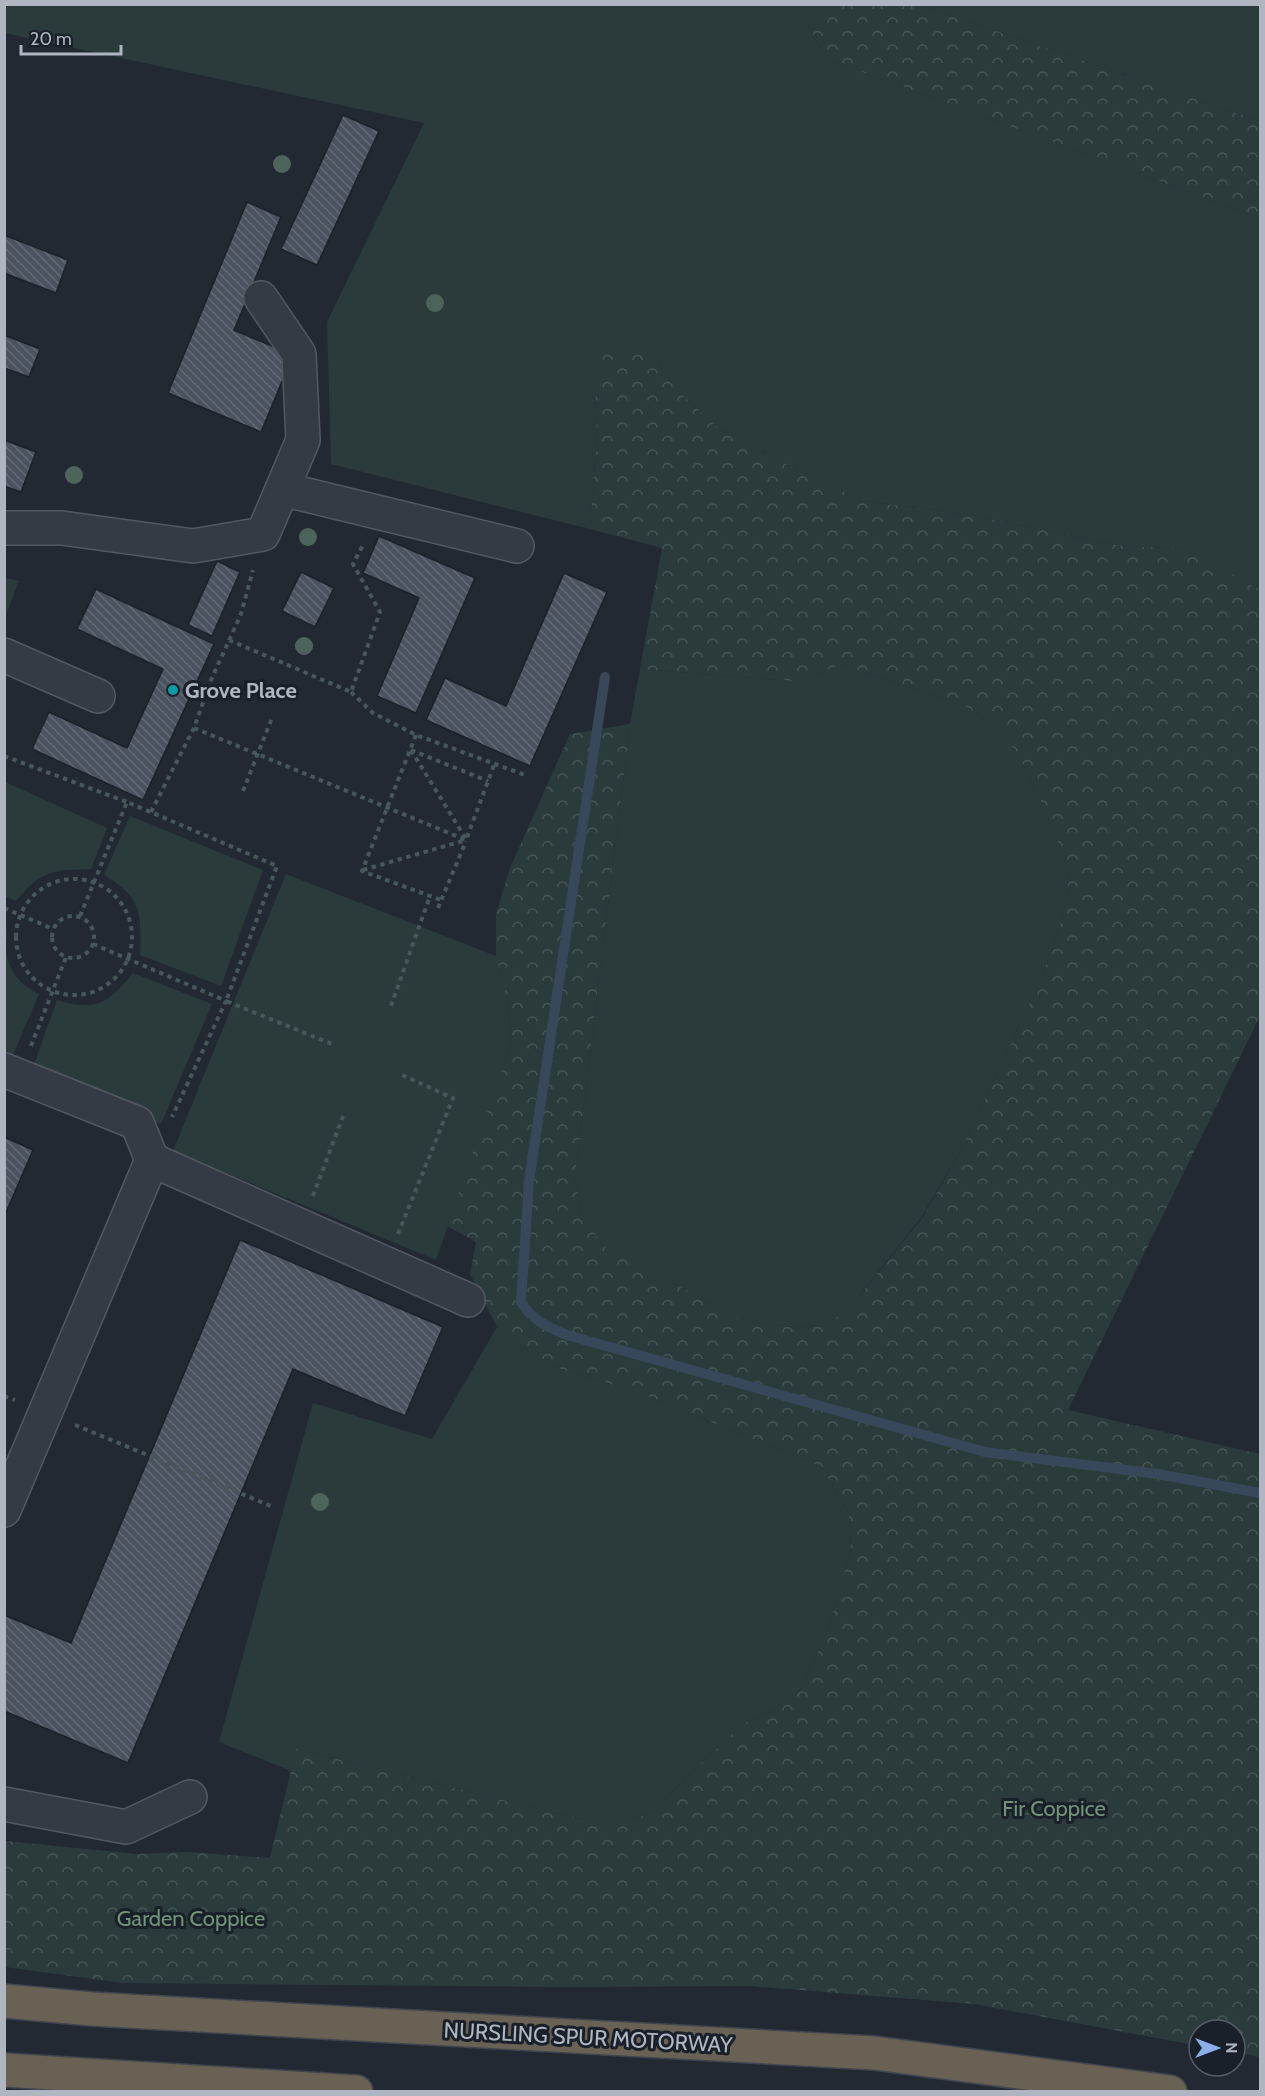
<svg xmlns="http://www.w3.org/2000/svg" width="1265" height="2096" font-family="Cabin,sans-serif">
<defs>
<pattern id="forest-crowns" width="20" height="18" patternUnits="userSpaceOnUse" patternTransform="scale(1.5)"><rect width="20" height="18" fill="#2b3b3b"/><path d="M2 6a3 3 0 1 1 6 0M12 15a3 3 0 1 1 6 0" fill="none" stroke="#475556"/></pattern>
<pattern id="building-back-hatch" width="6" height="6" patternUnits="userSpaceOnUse" patternTransform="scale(1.5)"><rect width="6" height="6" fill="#4a535f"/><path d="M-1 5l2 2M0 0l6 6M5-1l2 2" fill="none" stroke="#626a74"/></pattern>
</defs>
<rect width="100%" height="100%" fill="#222933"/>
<!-- green -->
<path fill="#2b3b3b" d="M 5,4 L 826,5 L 811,31 L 827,59 L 1260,218 L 1260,590 L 1185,549 L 1114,545 L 972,515 L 863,501 L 803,473 L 716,426 L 677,390 L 658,362 L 595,389 L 597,436 L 590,529 L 331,464 L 327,322 L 424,123 L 5,33 Z
M 920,5 L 1260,5 L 1260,121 Z
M 5,575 L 6,578 L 19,581 L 5,617 Z
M 842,665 L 967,707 L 999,730 L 1018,754 L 1053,827 L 1068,870 L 1067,903 L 1042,977 L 959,1154 L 921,1218 L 848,1310 L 824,1325 L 791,1327 L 746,1322 L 605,1247 L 582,1216 L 575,1178 L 630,724 L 640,669 L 794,681 Z
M 5,782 L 107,828 L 91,869 C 52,870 42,870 16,901 L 5,896 Z
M 130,816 L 263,870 L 221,986 L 140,955 C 141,913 143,898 104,875 Z
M 286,874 L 496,956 L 508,1004 L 512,1041 L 436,1260 L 173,1151 Z
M 5,924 C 8,930 6,939 6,947 C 7,970 20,985 39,994 L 10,1062 L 5,1060 Z
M 133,973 L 212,1004 L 161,1124 L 32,1070 L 57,1000 C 97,1012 108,1003 133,973 Z
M 497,1327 L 546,1364 L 642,1394 L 822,1467 L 849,1514 L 851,1548 L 829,1628 L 800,1690 L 773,1710 L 741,1725 L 671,1793 L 657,1811 L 627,1821 L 588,1821 L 296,1749 L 291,1771 L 219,1742 L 313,1403 L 432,1439 Z"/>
<!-- forest -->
<path fill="url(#forest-crowns)" d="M 826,5 L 920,5 L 1260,121 L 1260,218 L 827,59 L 811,31 Z
M 642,349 L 658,362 L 677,390 L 716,426 L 803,473 L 863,501 L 972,515 L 1114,545 L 1185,549 L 1260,590 L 1260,1016 L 1068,1410 L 1260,1454 L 1260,2057 L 1235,2052 L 1235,2030 L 1199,2030 L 1199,2046 L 974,2004 L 749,1986 L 570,1987 L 123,1983 L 5,1967 L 5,1841 L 137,1854 L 189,1852 L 270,1858 L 296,1749 L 588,1821 L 627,1821 L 657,1811 L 671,1793 L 741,1725 L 773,1710 L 800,1690 L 829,1628 L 851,1548 L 849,1514 L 822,1467 L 642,1394 L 546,1364 L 497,1327 L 470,1274 L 476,1242 L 447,1226 L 512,1041 L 508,1004 L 496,956 L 496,914 L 510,868 L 570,734 L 630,724 L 575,1178 L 582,1216 L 605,1247 L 746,1322 L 791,1327 L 824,1325 L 848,1310 L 922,1218 L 959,1154 L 1042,977 L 1067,903 L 1068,870 L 1053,827 L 1018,754 L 999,730 L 967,707 L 842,665 L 794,681 L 640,669 L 662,548 L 590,529 L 597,436 L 595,389 L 604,354 Z"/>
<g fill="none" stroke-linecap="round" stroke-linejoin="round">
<!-- stream -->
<path stroke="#39475b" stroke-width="10" d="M 605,677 L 529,1181 L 521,1302 C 532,1320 547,1327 567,1335 L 985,1452 L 1158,1474 L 1260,1493"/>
</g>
<!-- building -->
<path fill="url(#building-back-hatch)" stroke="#1c222b" stroke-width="1.5" d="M 343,115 L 379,131 L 317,265 L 281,249 Z
M 247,202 L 281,217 L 234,330 L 293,355 L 261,432 L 168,393 Z
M 4,235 L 68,260 L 56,293 L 4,273 Z
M 4,335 L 40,349 L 29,377 L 4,368 Z
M 4,440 L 36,452 L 21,492 L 4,486 Z
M 379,536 L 475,578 L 416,713 L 377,696 L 419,598 L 363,573 Z
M 217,561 L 240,572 L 212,636 L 188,625 Z
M 301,572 L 334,588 L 315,627 L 282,611 Z
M 564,573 L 607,592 L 530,766 L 426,720 L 445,678 L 506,706 Z
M 96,589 L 214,644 L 143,800 L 32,749 L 49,712 L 127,748 L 163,669 L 77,629 Z
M 4,1137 L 33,1150 L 4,1217 Z
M 240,1240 L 443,1327 L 405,1416 L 293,1369 L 128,1763 L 4,1711 L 4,1615 L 71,1643 Z"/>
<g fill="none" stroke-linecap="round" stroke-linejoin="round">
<defs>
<path id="minor" d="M 282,489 L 517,546
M 4,528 L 62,528 L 193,546 L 263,534 L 303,440 L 299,354 L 261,298
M 4,655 L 98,696
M 4,1070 L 137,1123 L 152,1160 L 4,1510
M 152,1160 L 468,1300
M 4,1804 L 126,1827 L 190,1797"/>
<path id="highway" d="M 4,2001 L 92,2009 L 874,2053 L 1170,2092
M 4,2070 L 356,2092"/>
</defs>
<!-- minor casing -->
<use href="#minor" stroke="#525962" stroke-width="36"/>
<!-- highway casing -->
<use href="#highway" stroke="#3f464f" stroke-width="36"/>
<!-- path -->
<path stroke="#485759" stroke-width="4" stroke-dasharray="4.5 4.5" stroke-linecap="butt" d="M 229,640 L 351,692 L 380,612 L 353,564 L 364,543
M 351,692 L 373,713 L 416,735 L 525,775
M 194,728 L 466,840 L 494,765
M 416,735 L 362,871 L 441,900
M 411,750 L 466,839
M 411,750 L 488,781
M 4,756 L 127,802
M 243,791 L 272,718
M 151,812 L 194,728 L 211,680 L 241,614 L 253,570
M 363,870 L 466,840
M16 937a58 58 0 1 1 116 0a58 58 0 1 1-116 0Z
M 4,908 L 53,929
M 438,908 L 466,841
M52 937a21 21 0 1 1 42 0a21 21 0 1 1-42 0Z
M 80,916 L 127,802 L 277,866 L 226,1001 L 332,1044
M 93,944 L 226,1001 L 172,1117
M 391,1006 L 430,896
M 31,1046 L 66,957
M 313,1196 L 343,1116
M 398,1234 L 453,1098 L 402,1075
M 4,1396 L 15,1400
M 75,1425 L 271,1506"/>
<!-- minor -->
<use href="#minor" stroke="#353b44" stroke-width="33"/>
<!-- highway -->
<use href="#highway" stroke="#696153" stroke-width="33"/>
</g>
<!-- trees -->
<g fill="#4d645a">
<circle cx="282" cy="164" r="9"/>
<circle cx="435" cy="303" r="9"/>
<circle cx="74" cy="475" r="9"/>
<circle cx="308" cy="537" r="9"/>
<circle cx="304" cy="646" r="9"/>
<circle cx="320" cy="1502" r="9"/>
</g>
<!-- markers -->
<circle fill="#0f9aa8" stroke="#1a2029" stroke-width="2" cx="173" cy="690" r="6"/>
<g text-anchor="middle" stroke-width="6" stroke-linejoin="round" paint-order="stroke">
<!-- poi labels -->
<g font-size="22" font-weight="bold" fill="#afb6c1" stroke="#1a2029" text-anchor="start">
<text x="185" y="698">Grove Place</text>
</g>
<!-- park labels -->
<g font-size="22" fill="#719479" stroke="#1a2029">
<text x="1054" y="1816">Fir Coppice</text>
<text x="191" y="1926">Garden Coppice</text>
</g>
<!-- street labels -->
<g font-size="22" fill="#afb6c1" stroke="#1a2029">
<text transform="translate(588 2037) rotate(3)" y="8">NURSLING SPUR MOTORWAY</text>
</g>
</g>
<!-- border -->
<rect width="1265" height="2096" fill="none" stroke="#afb6c1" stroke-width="12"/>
<!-- north arrow -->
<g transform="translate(1217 2048) rotate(90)"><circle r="28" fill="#1a2029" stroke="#565c66" stroke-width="1.5"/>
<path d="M0-4.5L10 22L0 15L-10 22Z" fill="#8bafea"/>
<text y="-9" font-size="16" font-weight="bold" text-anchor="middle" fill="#afb6c1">N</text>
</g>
<!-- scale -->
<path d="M21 45v9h100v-9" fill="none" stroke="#afb6c1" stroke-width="3"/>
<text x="30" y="45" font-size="18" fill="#afb6c1" stroke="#1a2029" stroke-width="4.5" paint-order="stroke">20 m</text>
</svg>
